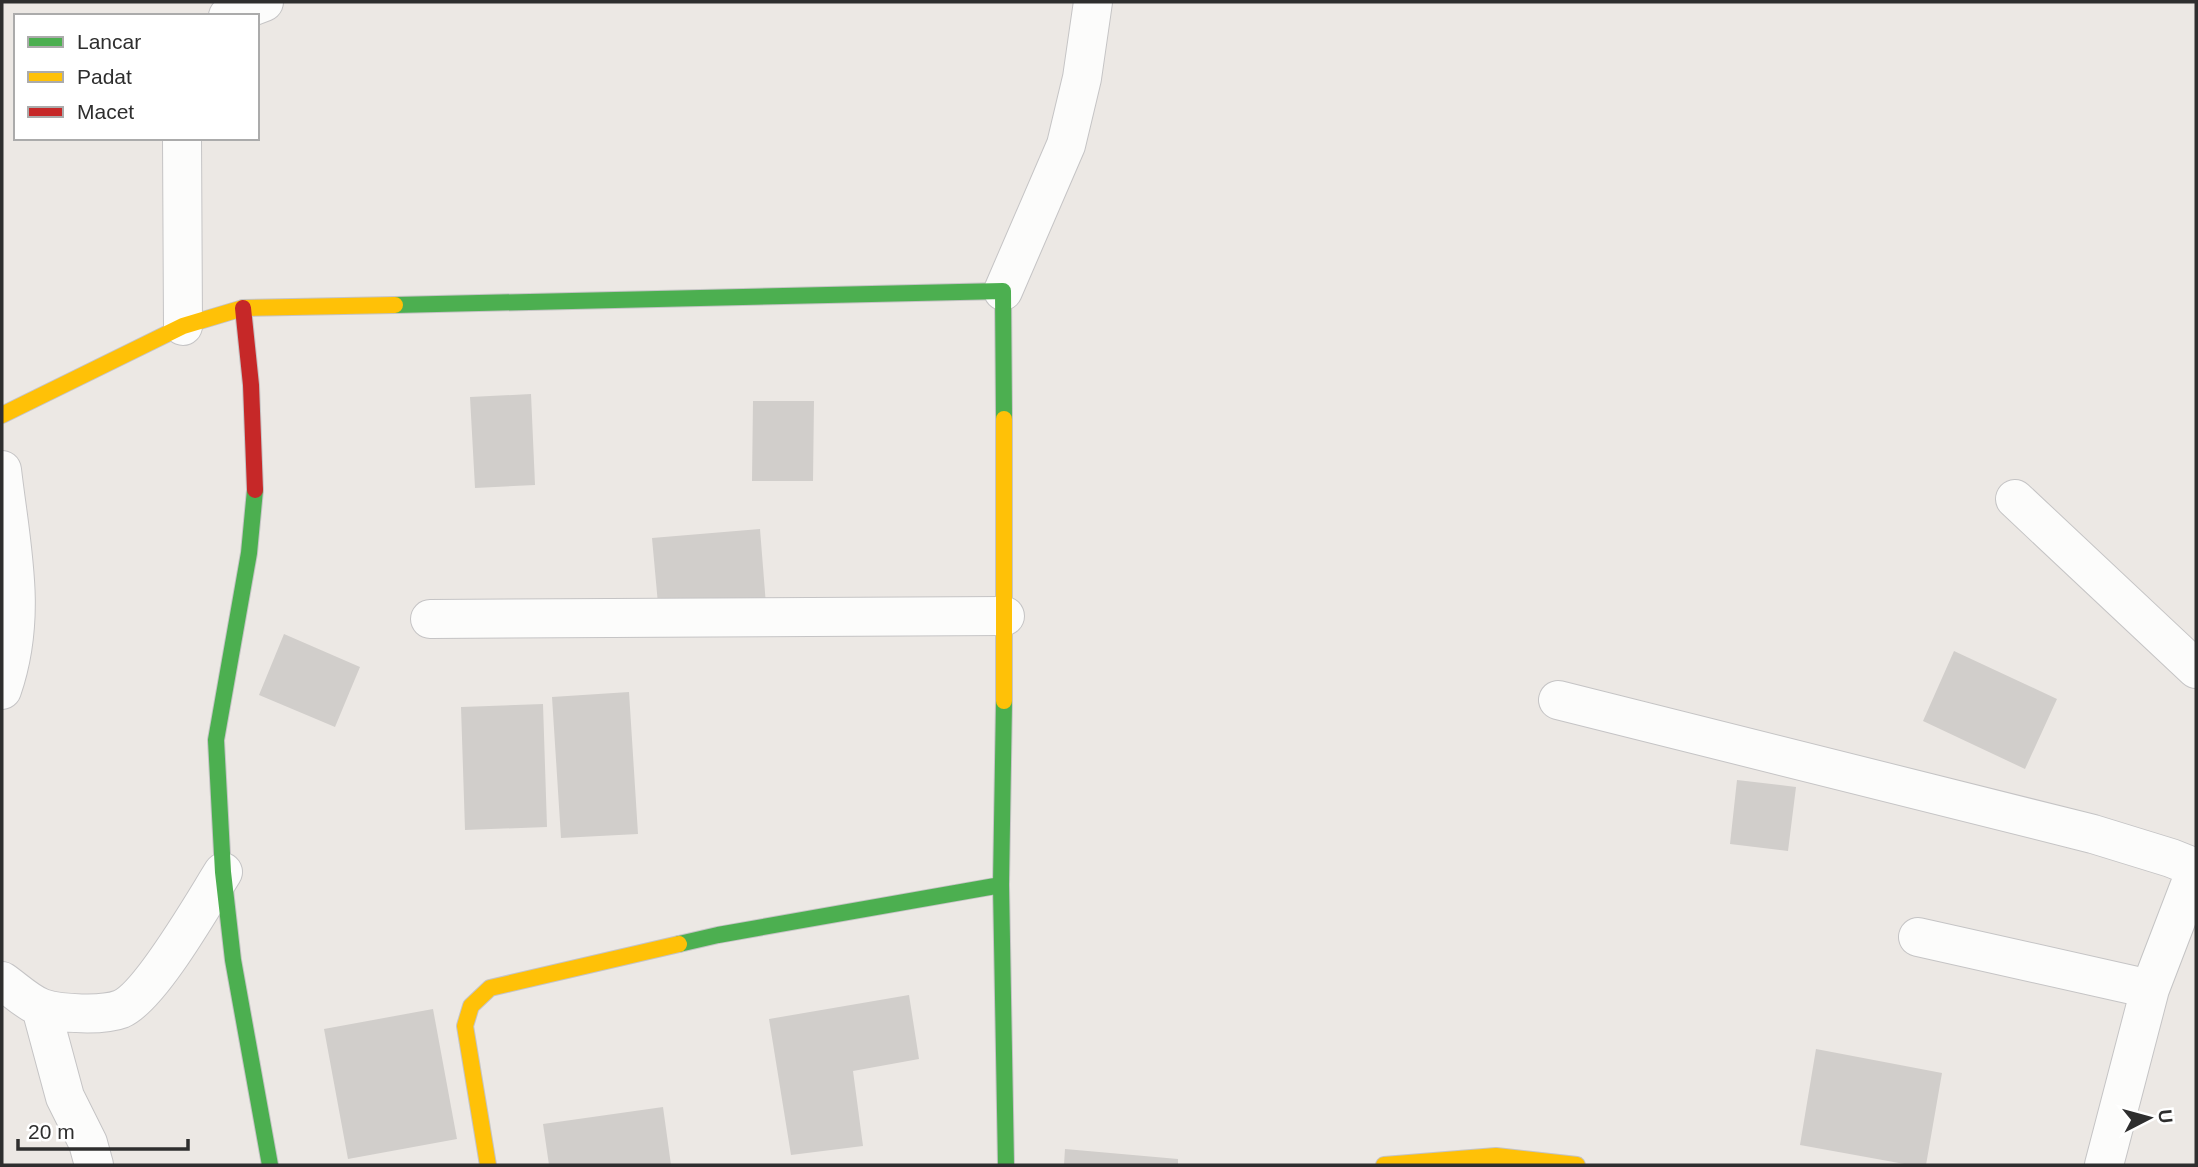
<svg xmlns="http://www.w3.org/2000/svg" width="2198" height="1167" font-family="Helvetica,sans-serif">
<rect width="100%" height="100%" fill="#ece8e4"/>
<!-- building -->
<path fill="#d1cecb" d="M 531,394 L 535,485 L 475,488 L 470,397 Z
M 753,401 L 814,401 L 813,481 L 752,481 Z
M 760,529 L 766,605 L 659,615 L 652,538 Z
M 284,634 L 360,667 L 335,727 L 259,695 Z
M 1954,651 L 2057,699 L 2025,769 L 1923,721 Z
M 629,692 L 638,834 L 561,838 L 552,697 Z
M 543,704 L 547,827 L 465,830 L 461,707 Z
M 1737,780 L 1796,787 L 1788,851 L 1730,844 Z
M 909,995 L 919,1059 L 853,1071 L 863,1146 L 791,1155 L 769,1019 Z
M 433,1009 L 457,1139 L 348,1159 L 324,1029 Z
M 1816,1049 L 1942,1073 L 1926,1165 L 1910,1165 L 1800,1145 Z
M 663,1107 L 671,1165 L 549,1165 L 543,1124 Z
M 1065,1149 L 1178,1159 L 1178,1165 L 1064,1165 Z"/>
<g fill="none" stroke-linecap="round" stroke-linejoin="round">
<defs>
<path id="street" d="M 228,16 L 264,2
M 182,138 L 183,326
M 1003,291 L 1066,145 L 1082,78 L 1093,2
M 2,470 C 11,547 28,615 2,690
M 2015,499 L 2196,669
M 430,619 L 1005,616
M 1558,700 L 2093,834 L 2171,858 L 2196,868
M 1918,937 L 2150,989
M 2,981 C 14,989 28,1003 42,1008 C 60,1014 103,1016 121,1009 C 151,996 204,902 223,872
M 41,1008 L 65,1097 L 88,1143 L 94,1165
M 2104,1165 L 2150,989 L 2196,869"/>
<path id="fast" d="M 395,305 L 1003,291 L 1004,419
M 255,490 L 249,553 L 216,740 L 223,872 L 233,960 L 270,1165
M 1004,701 L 1001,885 L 1006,1165
M 679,944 L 718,935 L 1001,885"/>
<path id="slow" d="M 2,415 L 183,326 L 243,308 L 395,305
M 1004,701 L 1004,419
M 488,1165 L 465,1026 L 471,1006 L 490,988 L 679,944
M 1384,1165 L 1496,1156 L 1577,1165"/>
<path id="jam" d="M 243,308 L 251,385 L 255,490"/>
</defs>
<!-- street casing -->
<use href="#street" stroke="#c5c4c5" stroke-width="40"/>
<!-- fast casing -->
<use href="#fast" stroke="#c5c4c5" stroke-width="18"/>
<!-- slow casing -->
<use href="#slow" stroke="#c5c4c5" stroke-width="18"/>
<!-- jam casing -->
<use href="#jam" stroke="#c5c4c5" stroke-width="18"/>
<!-- street -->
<use href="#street" stroke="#fcfcfb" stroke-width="38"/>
<!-- fast -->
<use href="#fast" stroke="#4caf50" stroke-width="16"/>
<!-- slow -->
<use href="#slow" stroke="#ffc107" stroke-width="16"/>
<!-- jam -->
<use href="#jam" stroke="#c62828" stroke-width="16"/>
</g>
<!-- border -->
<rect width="2198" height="1167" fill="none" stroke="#2e2e2e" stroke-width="7"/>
<!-- legend -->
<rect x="14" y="14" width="245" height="126" fill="#ffffff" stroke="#ababab" stroke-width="2"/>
<rect x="28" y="37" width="35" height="10" fill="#4caf50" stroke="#ababab" stroke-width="2"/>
<text x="77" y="49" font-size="21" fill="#2e2e2e">Lancar</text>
<rect x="28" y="72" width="35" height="10" fill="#ffc107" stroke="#ababab" stroke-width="2"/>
<text x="77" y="84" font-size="21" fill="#2e2e2e">Padat</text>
<rect x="28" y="107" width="35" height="10" fill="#c62828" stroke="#ababab" stroke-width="2"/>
<text x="77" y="119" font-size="21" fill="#2e2e2e">Macet</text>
<!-- north arrow -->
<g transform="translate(2149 1118) rotate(84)" stroke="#ffffff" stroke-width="5" paint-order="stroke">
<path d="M0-5L12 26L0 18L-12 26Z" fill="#2e2e2e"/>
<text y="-10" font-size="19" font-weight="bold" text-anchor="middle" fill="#2e2e2e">U</text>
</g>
<!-- scale -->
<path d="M18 1139v10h170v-10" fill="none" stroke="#2e2e2e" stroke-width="3.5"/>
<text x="28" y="1139" font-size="21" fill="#2e2e2e" stroke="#ffffff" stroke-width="5" paint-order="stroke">20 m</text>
</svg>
